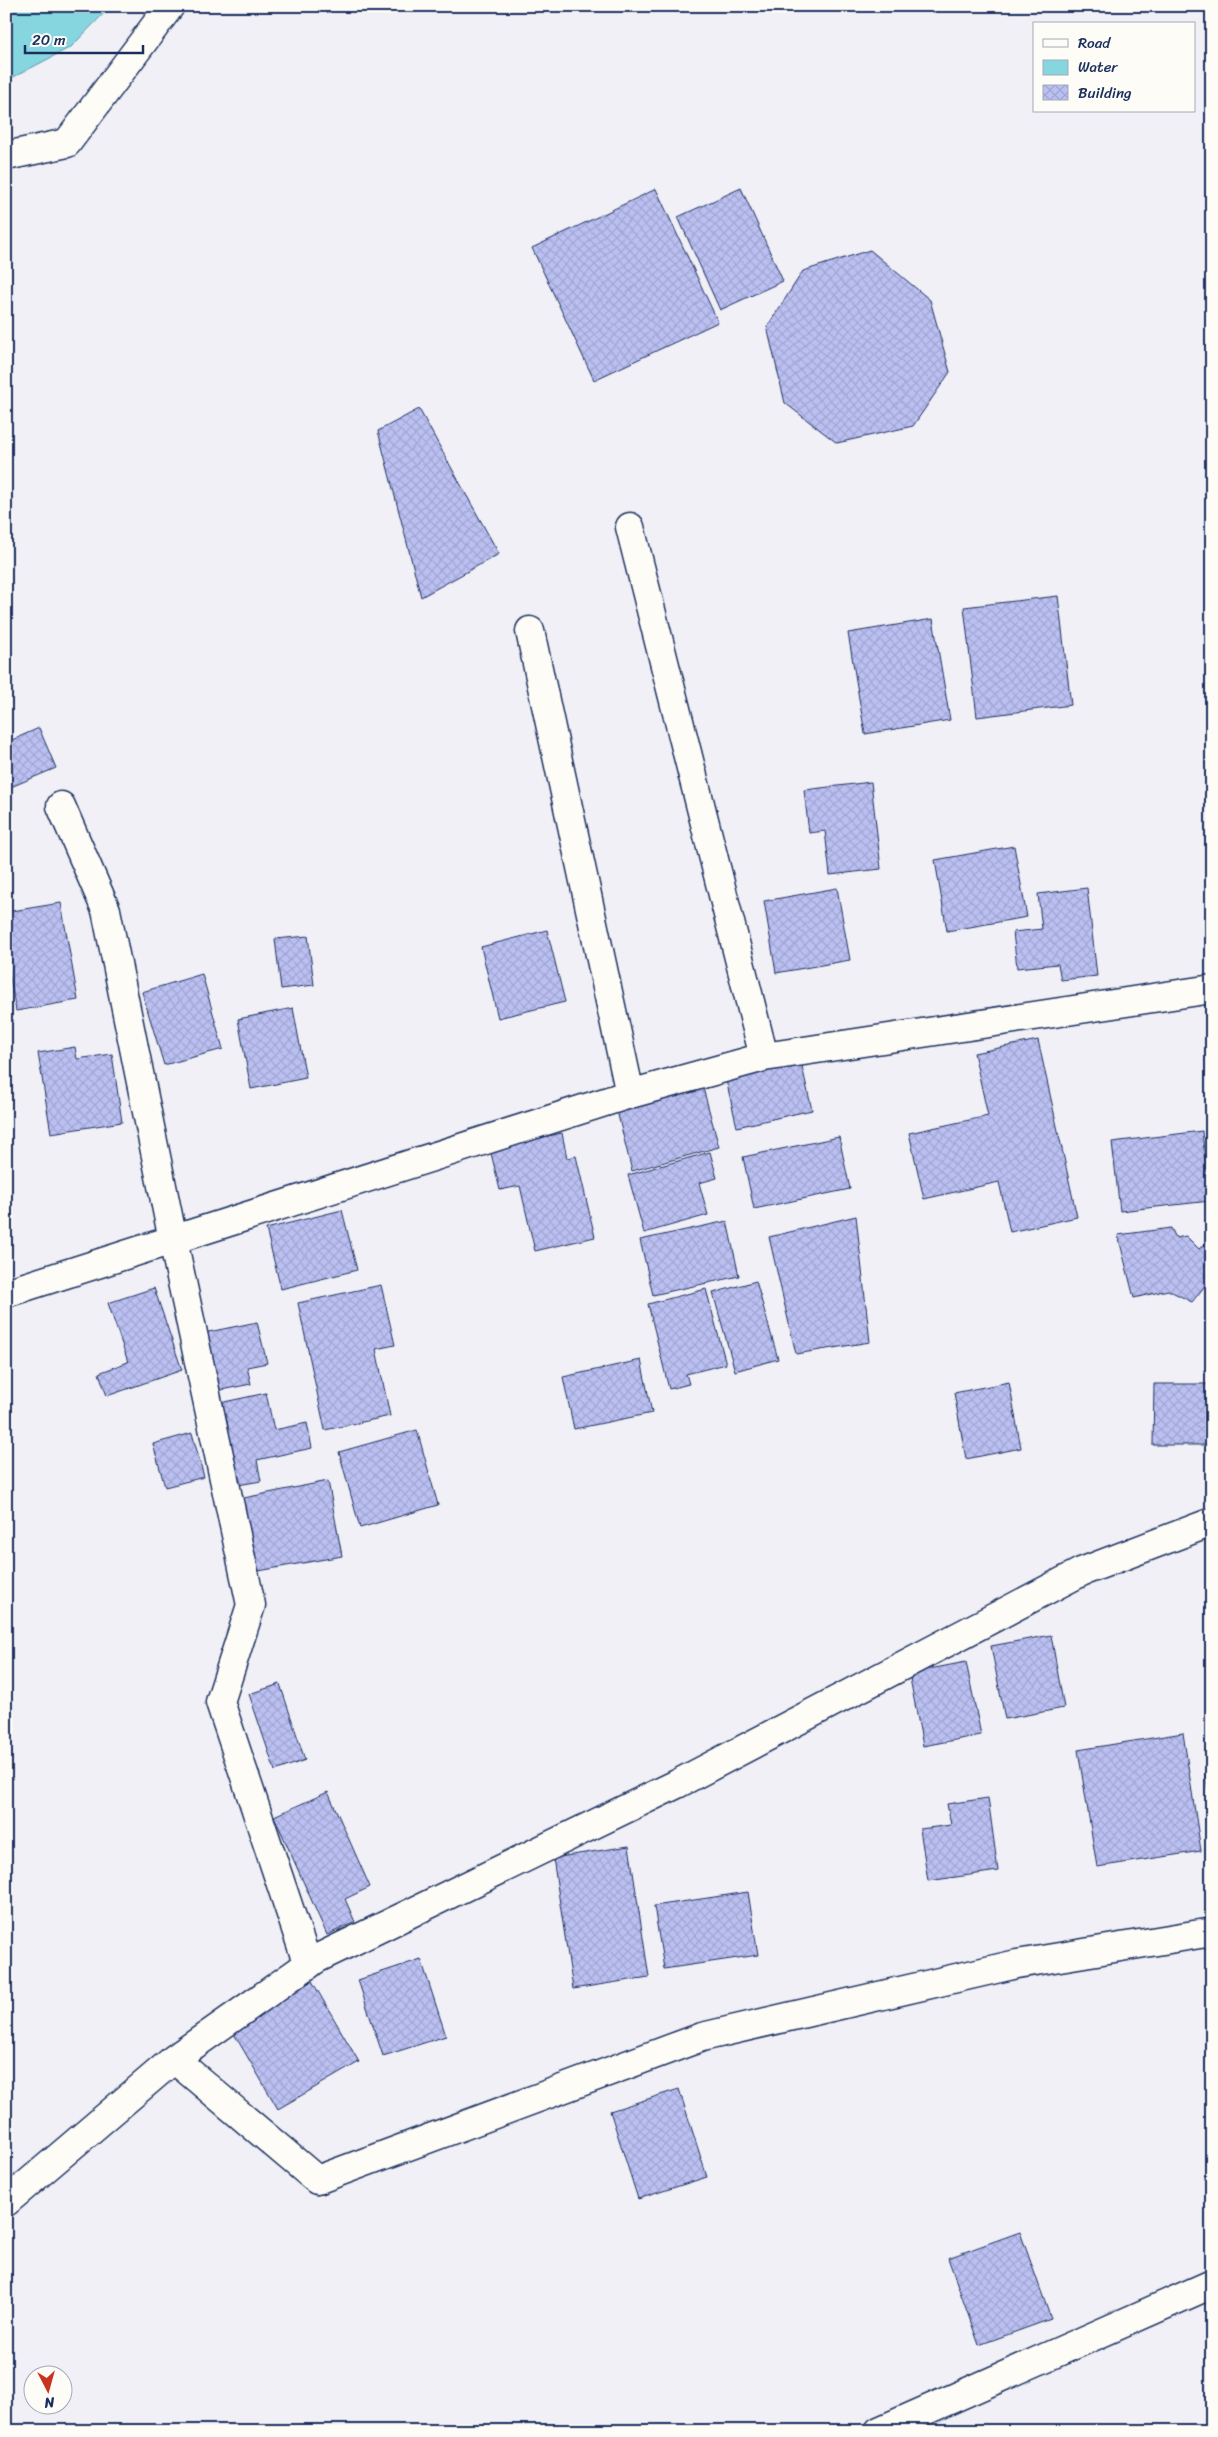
<svg xmlns="http://www.w3.org/2000/svg" width="1218" height="2437" font-family="Sriracha,sans-serif">
<defs>
<pattern id="building-cross-hatch" width="8" height="8" patternUnits="userSpaceOnUse" patternTransform="scale(1.25)"><rect width="8" height="8" fill="#bbc0f2"/><path d="M0 0l8 8M0 8l8-8" fill="none" stroke="#a0a5d2"/></pattern>
</defs>
<rect width="100%" height="100%" fill="#f0f0f6"/>
<filter id="ink" filterUnits="userSpaceOnUse"><feTurbulence type="fractalNoise" baseFrequency=".02" numOctaves="2"/><feDisplacementMap in="SourceGraphic" scale="10" xChannelSelector="R" yChannelSelector="G"/><feConvolveMatrix kernelMatrix="1 2 1 2 8 2 1 2 1" color-interpolation-filters="sRGB"/></filter>
<g filter="url(#ink)">
<!-- water -->
<path fill="#86d6e0" stroke="#5b93ac" d="M 6,6 L 111,6 L 71,47 L 6,81 Z"/>
<!-- building -->
<path fill="url(#building-cross-hatch)" stroke="#1b2f5e" d="M 741,188 L 783,281 L 720,310 L 678,217 Z
M 656,189 L 718,322 L 594,380 L 532,248 Z
M 870,250 L 930,300 L 950,372 L 913,426 L 837,443 L 785,403 L 767,327 L 803,271 Z
M 419,409 L 499,554 L 421,597 L 378,431 Z
M 1058,596 L 1071,705 L 977,717 L 964,607 Z
M 933,619 L 950,720 L 865,734 L 848,633 Z
M 6,727 L 12,740 L 39,728 L 56,768 L 6,789 Z
M 871,782 L 881,869 L 830,875 L 825,831 L 809,833 L 804,790 Z
M 1014,846 L 1027,917 L 947,931 L 935,860 Z
M 837,888 L 850,960 L 776,973 L 764,901 Z
M 1087,888 L 1097,976 L 1061,980 L 1058,964 L 1017,968 L 1013,932 L 1042,929 L 1038,894 Z
M 61,903 L 78,1000 L 16,1011 L 6,956 L 6,912 Z
M 547,930 L 565,1002 L 498,1018 L 481,947 Z
M 308,936 L 314,985 L 281,989 L 275,939 Z
M 202,974 L 223,1049 L 164,1065 L 142,992 Z
M 293,1008 L 306,1078 L 251,1089 L 238,1019 Z
M 1038,1040 L 1077,1217 L 1010,1232 L 999,1182 L 924,1199 L 909,1133 L 988,1116 L 974,1053 Z
M 75,1047 L 77,1059 L 112,1054 L 122,1122 L 51,1133 L 38,1053 Z
M 801,1062 L 812,1110 L 737,1127 L 726,1080 Z
M 703,1088 L 719,1147 L 632,1171 L 617,1111 Z
M 1202,1131 L 1210,1201 L 1120,1211 L 1112,1142 Z
M 562,1133 L 567,1158 L 576,1156 L 595,1237 L 535,1251 L 520,1186 L 500,1190 L 490,1149 Z
M 839,1137 L 850,1189 L 754,1209 L 743,1157 Z
M 710,1152 L 717,1178 L 699,1183 L 708,1215 L 644,1233 L 628,1175 Z
M 342,1210 L 357,1270 L 281,1289 L 266,1229 Z
M 856,1216 L 870,1342 L 796,1354 L 769,1237 Z
M 727,1221 L 739,1276 L 653,1295 L 640,1240 Z
M 1171,1228 L 1176,1238 L 1186,1236 L 1199,1249 L 1209,1240 L 1212,1242 L 1212,1277 L 1192,1302 L 1168,1290 L 1134,1298 L 1118,1235 Z
M 756,1281 L 778,1359 L 735,1371 L 713,1293 Z
M 381,1285 L 395,1345 L 376,1349 L 390,1416 L 325,1430 L 298,1303 Z
M 154,1288 L 182,1370 L 107,1396 L 99,1373 L 128,1362 L 108,1303 Z
M 706,1289 L 726,1364 L 686,1374 L 689,1384 L 669,1389 L 648,1304 Z
M 257,1322 L 267,1363 L 247,1367 L 251,1384 L 211,1392 L 199,1334 Z
M 641,1360 L 652,1413 L 574,1429 L 563,1377 Z
M 1009,1382 L 1021,1448 L 966,1459 L 954,1393 Z
M 1154,1384 L 1212,1384 L 1212,1445 L 1153,1445 Z
M 266,1393 L 274,1430 L 307,1423 L 312,1448 L 257,1460 L 261,1481 L 232,1486 L 215,1404 Z
M 417,1430 L 438,1505 L 360,1528 L 339,1452 Z
M 192,1433 L 204,1477 L 165,1487 L 153,1444 Z
M 328,1481 L 342,1556 L 253,1572 L 239,1499 Z
M 1051,1635 L 1064,1708 L 1005,1719 L 991,1646 Z
M 966,1662 L 981,1735 L 923,1746 L 909,1673 Z
M 280,1684 L 305,1760 L 275,1771 L 249,1694 Z
M 1183,1733 L 1201,1851 L 1097,1867 L 1078,1750 Z
M 1212,1773 L 1212,1815 L 1205,1774 Z
M 328,1792 L 370,1887 L 345,1899 L 355,1922 L 327,1935 L 274,1816 Z
M 988,1798 L 998,1871 L 928,1881 L 920,1829 L 951,1825 L 947,1804 Z
M 629,1846 L 649,1977 L 573,1989 L 553,1858 Z
M 748,1892 L 758,1955 L 664,1969 L 654,1906 Z
M 421,1959 L 446,2036 L 383,2056 L 358,1980 Z
M 312,1981 L 359,2062 L 278,2109 L 230,2027 Z
M 679,2089 L 707,2177 L 638,2199 L 610,2111 Z
M 1020,2232 L 1051,2319 L 979,2345 L 948,2258 Z"/>
<g fill="none" stroke-linecap="round" stroke-linejoin="round">
<defs>
<path id="street" d="M 6,156 L 67,143 L 170,6
M 630,527 L 764,1057
M 530,631 L 630,1094
M 61,806 L 106,910 L 173,1240 L 251,1605 L 220,1702 L 308,1965
M 6,1293 L 630,1094 L 764,1057 L 1212,989
M 174,2059 L 317,2180 L 702,2037 L 1017,1964 L 1212,1932
M 6,2202 L 174,2059 L 316,1959 L 677,1784 L 1081,1572 L 1212,1522
M 879,2431 L 1212,2284"/>
</defs>
<!-- street casing -->
<use href="#street" stroke="#1b2f5e" stroke-width="31"/>
<!-- street -->
<use href="#street" stroke="#fdfcf7" stroke-width="28"/>
</g>
</g>
<!-- margin -->
<rect width="1218" height="2437" fill="none" stroke="#fdfcf7" stroke-width="25"/>
<rect x="12" y="12" width="1193" height="2412" fill="none" stroke="#1b2f5e" stroke-width="2" filter="url(#ink)"/>
<!-- legend -->
<rect x="1033" y="22" width="162" height="90" fill="#fdfcf7" stroke="#a3aaba"/>
<rect x="1043" y="39" width="25" height="8" fill="#fdfcf7" stroke="#a3aaba"/>
<text x="1078" y="48" font-size="15" fill="#1b2f5e">Road</text>
<rect x="1043" y="60" width="25" height="15" fill="#86d6e0" stroke="#a3aaba"/>
<text x="1078" y="72" font-size="15" fill="#1b2f5e">Water</text>
<rect x="1043" y="85" width="25" height="15" fill="url(#building-cross-hatch)" stroke="#a3aaba"/>
<text x="1078" y="98" font-size="15" fill="#1b2f5e">Building</text>
<!-- north arrow -->
<g transform="translate(48 2390) rotate(174)"><circle r="24" fill="#fdfcf7" stroke="#a3aaba"/>
<path d="M0-4L9 19L0 12L-9 19Z" fill="#c8321e"/>
<text y="-8" font-size="14" font-weight="bold" text-anchor="middle" fill="#1b2f5e">N</text>
</g>
<!-- scale -->
<path d="M25 45v8h118v-8" fill="none" stroke="#1b2f5e" stroke-width="2.5"/>
<text x="32" y="45" font-size="15" fill="#1b2f5e" stroke="#fdfcf7" stroke-width="4" paint-order="stroke">20 m</text>
</svg>
